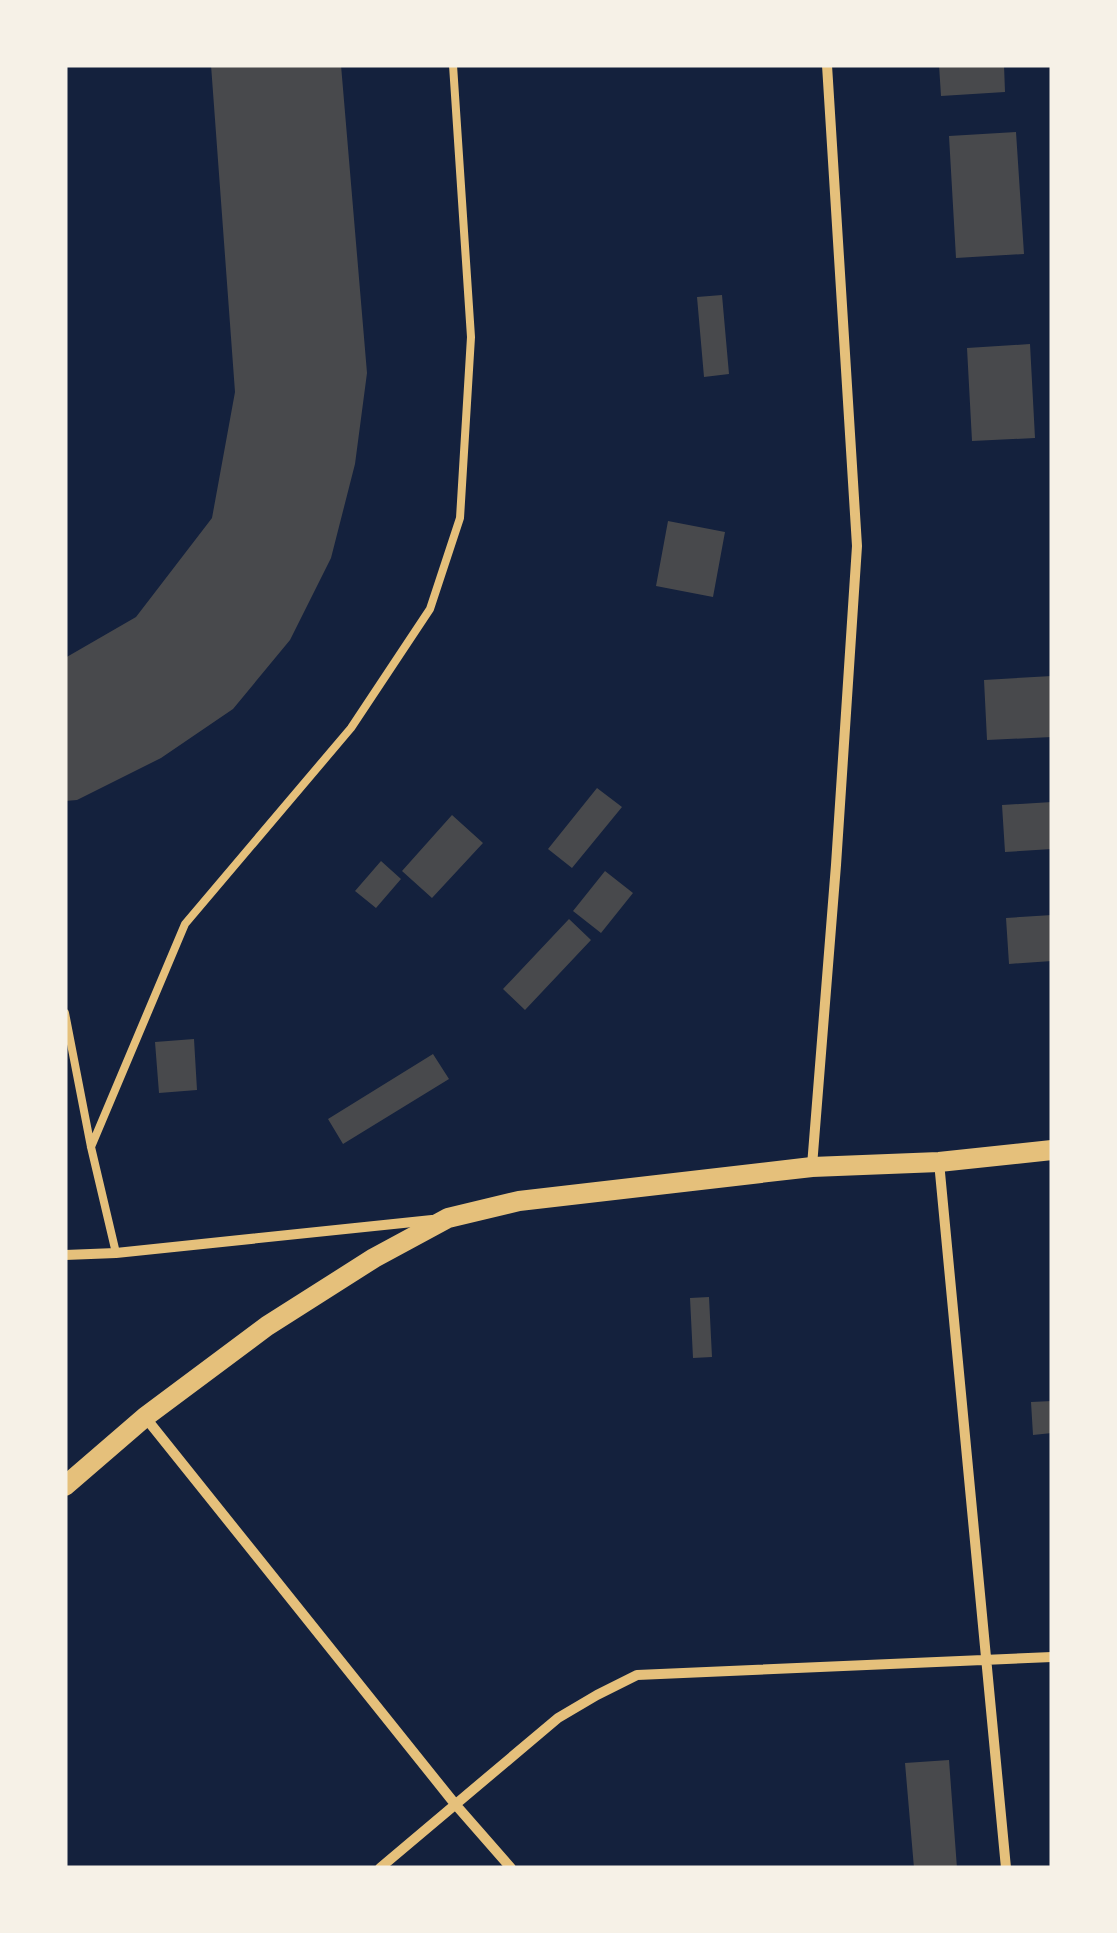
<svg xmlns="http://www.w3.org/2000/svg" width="1117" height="1933" font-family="'Roboto Condensed',sans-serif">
<rect width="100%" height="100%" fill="#14213d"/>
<!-- building -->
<path fill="#48494c" d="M 211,65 L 341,65 L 367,373 L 355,464 L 331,558 L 290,640 L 233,709 L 161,758 L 77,800 L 65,801 L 65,658 L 136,617 L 212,518 L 235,392 Z
M 939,65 L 1004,65 L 1005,92 L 941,96 Z
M 1016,132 L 1024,254 L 956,258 L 949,136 Z
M 722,295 L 729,374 L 704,377 L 697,297 Z
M 1030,344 L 1035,438 L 972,441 L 967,348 Z
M 668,521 L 725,532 L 713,597 L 656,586 Z
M 1052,676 L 1052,737 L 987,740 L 984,680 Z
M 597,788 L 622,807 L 572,868 L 548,849 Z
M 1052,802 L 1052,849 L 1005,852 L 1002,805 Z
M 452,815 L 483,843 L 432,898 L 402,871 Z
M 381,861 L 401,879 L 376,908 L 355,891 Z
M 605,871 L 633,893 L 601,933 L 573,911 Z
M 1052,915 L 1052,961 L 1009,964 L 1006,918 Z
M 569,919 L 591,940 L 525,1010 L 503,989 Z
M 194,1039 L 197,1090 L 159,1093 L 155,1042 Z
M 433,1054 L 449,1079 L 343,1144 L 328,1119 Z
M 709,1297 L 712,1357 L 693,1358 L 690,1298 Z
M 1052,1401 L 1052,1433 L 1033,1435 L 1031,1402 Z
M 949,1760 L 957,1868 L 914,1868 L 905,1763 Z"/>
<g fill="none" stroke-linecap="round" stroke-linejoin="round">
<!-- service -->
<path stroke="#e5c07b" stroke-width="8" d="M 65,1013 L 91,1147 L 116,1253
M 91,1147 L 185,924 L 351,728 L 430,609 L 460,518 L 471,337 L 453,65"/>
<!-- minor -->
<path stroke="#e5c07b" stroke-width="10" d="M 939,1162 L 1006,1868
M 812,1166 L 836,865 L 857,546 L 827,65
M 65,1255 L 116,1253 L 432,1220
M 145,1417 L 455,1804 L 511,1868
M 380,1868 L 558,1718 L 597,1695 L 637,1675 L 1052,1657"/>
<!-- secondary -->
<path stroke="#e5c07b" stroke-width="20" d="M 65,1486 L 145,1417 L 267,1326 L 374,1258 L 448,1218 L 519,1201 L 812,1167 L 939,1162 L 1052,1150"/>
</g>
<!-- border -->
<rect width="1117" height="1933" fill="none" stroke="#f6f1e7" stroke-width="135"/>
</svg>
